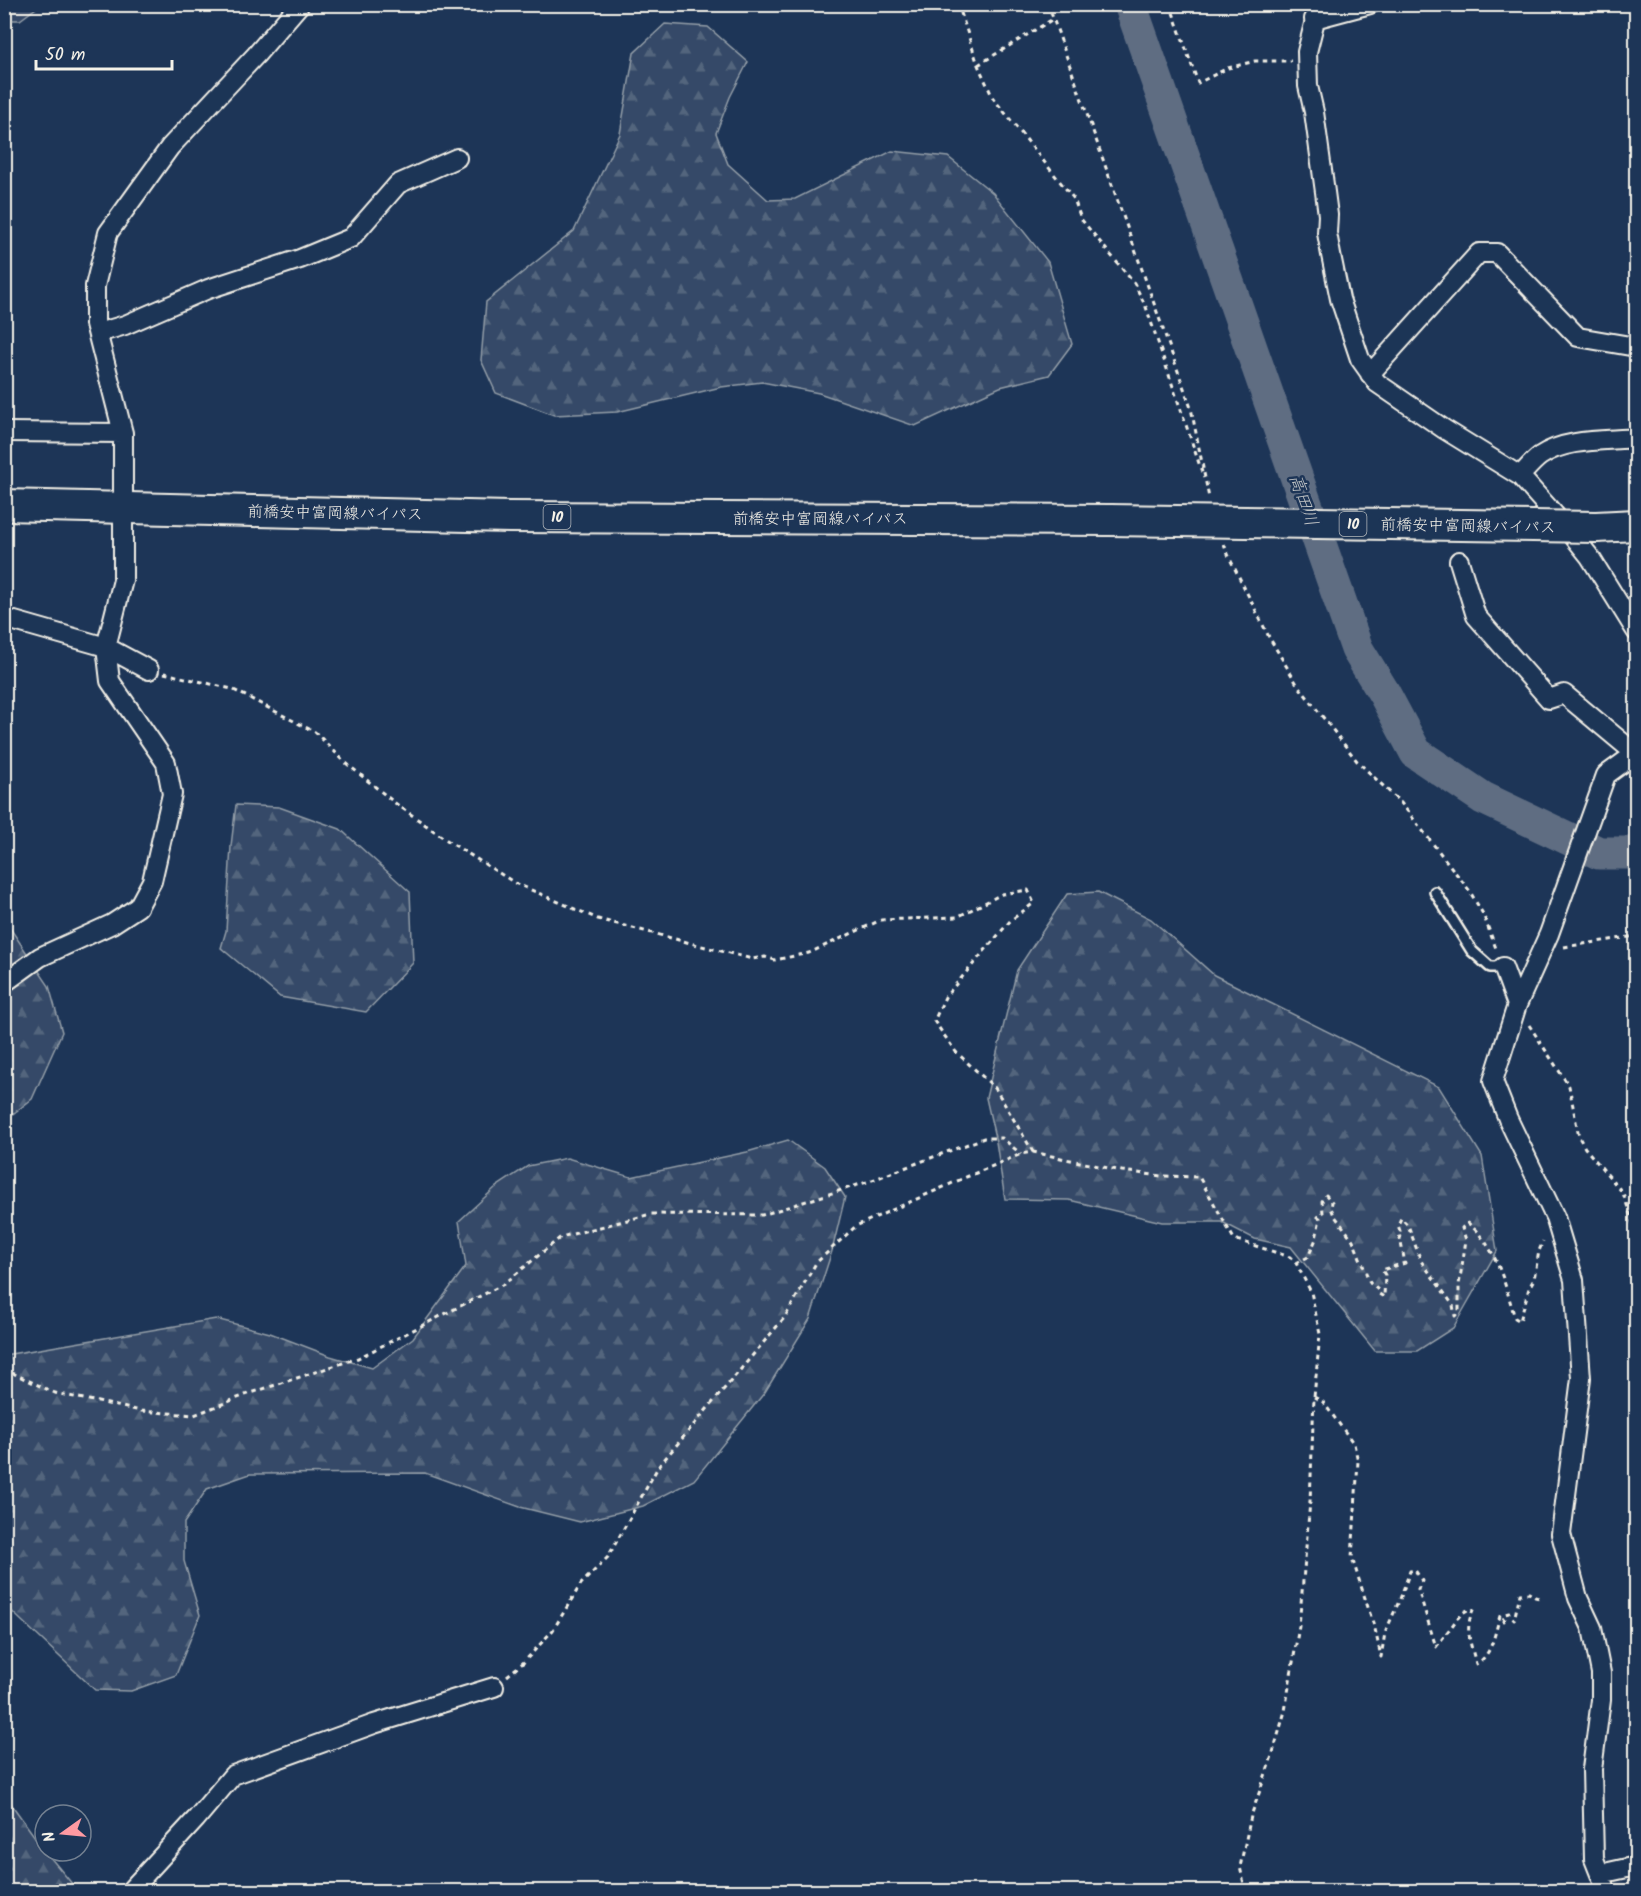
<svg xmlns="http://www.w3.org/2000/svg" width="1641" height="1896" font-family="Kalam,'Klee One',sans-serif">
<defs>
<pattern id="forest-firs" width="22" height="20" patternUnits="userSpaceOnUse" patternTransform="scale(1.5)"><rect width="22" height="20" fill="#354a67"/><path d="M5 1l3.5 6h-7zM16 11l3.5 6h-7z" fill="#53657d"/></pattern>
</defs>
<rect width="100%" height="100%" fill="#1d3557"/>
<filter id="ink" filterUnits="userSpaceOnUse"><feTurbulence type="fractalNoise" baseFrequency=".0167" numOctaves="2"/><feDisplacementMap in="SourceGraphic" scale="12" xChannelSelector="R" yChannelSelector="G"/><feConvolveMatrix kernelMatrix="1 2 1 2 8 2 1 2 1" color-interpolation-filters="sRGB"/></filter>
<g filter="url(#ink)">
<!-- forest -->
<path fill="url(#forest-firs)" stroke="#949ea8" stroke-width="1.5" d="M 4,5 L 5,4 L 40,5 L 20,20 L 5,20 Z
M 665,24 L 708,27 L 748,62 L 730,97 L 716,133 L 728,164 L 768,200 L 795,199 L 892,151 L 948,157 L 993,193 L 1048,262 L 1072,344 L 1049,375 L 1000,387 L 915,426 L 819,393 L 762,382 L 721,387 L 617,412 L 554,415 L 496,393 L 481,360 L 486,302 L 574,231 L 620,134 L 634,53 Z
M 236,805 L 279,807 L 340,829 L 410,892 L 413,963 L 366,1012 L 280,997 L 221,948 L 226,931 L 231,846 Z
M 1098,892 L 1151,919 L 1214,975 L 1439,1087 L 1482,1156 L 1497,1251 L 1453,1328 L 1417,1351 L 1375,1351 L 1291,1247 L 1255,1239 L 1222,1222 L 1162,1222 L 1069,1200 L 1005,1199 L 996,1142 L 986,1098 L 1017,970 L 1067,894 Z
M 5,923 L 8,925 L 49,986 L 62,1032 L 32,1099 L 5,1120 Z
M 788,1140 L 825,1167 L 845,1197 L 832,1251 L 810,1319 L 765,1392 L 694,1480 L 643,1506 L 580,1522 L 520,1507 L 425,1473 L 250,1474 L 207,1489 L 184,1523 L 184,1561 L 200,1615 L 176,1675 L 131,1691 L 95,1690 L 5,1605 L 5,1355 L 216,1319 L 270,1333 L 330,1356 L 372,1368 L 413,1338 L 466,1266 L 459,1221 L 496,1187 L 528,1166 L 567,1158 L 631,1177 L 747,1152 Z
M 4,1794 L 45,1851 L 78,1891 L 5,1891 Z"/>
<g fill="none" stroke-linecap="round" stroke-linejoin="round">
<!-- river -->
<path stroke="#5e6d82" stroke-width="33" d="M 1130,4 L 1357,649 L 1384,693 L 1416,753 L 1483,798 L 1599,853 L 1636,853"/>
<defs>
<path id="service" d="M 1435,892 L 1472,951 L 1490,967 L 1503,967"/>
<path id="minor" d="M 1319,4 L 1307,52 L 1308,86 L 1314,112 L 1325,192 L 1328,215 L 1327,233 L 1331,255 L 1340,299 L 1360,359 L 1377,383 L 1444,429 L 1520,476 L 1570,532 L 1590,557 L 1636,631
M 1314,19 L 1370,4
M 98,333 L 125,325 L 208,289 L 300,259 L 351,238 L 398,184 L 457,158
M 1370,374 L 1479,253 L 1497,253 L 1578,337 L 1636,347
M 4,432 L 123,433
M 1520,476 C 1526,470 1532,462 1540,456 C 1566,438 1606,441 1636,438
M 1459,561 L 1476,616 L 1549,699 L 1564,694 L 1636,754
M 4,618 L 106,647 L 149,670
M 1503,967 L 1517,1005
M 4,983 L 40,957 L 112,924 L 138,907 L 152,881 L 172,794 L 166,763 L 110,681 L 106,647 L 123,580 L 123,433 L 95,324 L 95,286 L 108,233 L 170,147 L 256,55 L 300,4
M 1600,1874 L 1636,1866
M 129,1892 L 196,1819 L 233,1775 L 374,1724 L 494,1687
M 1607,1892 L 1594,1859 L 1592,1769 L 1601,1700 L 1601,1673 L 1592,1628 L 1578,1598 L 1561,1534 L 1581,1378 L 1574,1280 L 1555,1217 L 1508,1119 L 1493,1081 L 1517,1005 L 1549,934 L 1606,775 L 1628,759 L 1636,757"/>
<path id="primary" d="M 4,505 L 509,517 L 1110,520
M 1596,527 L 1636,525"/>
</defs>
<!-- service casing -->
<use href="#service" stroke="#f4f1e8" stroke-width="14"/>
<!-- minor casing -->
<use href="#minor" stroke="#f4f1e8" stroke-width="22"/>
<!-- primary casing -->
<use href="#primary" stroke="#f4f1e8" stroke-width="34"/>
<!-- path -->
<path stroke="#f4f1e8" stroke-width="3" stroke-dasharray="4.5 4.5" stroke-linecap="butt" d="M 958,4 L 978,65 L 993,98 L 1074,199 L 1081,219 L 1134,283 L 1146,307 L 1204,478
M 1048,4 L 1191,408 L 1209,498
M 1170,4 L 1198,83 L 1228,68 L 1255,61 L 1291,61
M 978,65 L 1053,19
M 1224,544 L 1230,559 L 1269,637 L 1297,684 L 1357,761 L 1401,803 L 1469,890 L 1483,914 L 1497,951
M 164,673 L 232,689 L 315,732 L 346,763 L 395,803 L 451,843 L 515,883 L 598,919 L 752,959 L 765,957 L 775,960 L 809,953 L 881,920 L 957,917 L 1002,894 L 1028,890 L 1034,903 L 1011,920 L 945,997 L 934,1021 L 956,1052 L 995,1088 L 1033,1152
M 1564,947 L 1636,936
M 1529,1025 L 1569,1086 L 1579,1137 L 1585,1148 L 1623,1193 L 1636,1232
M 1296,1263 L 1308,1257 L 1316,1239 L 1320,1218 L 1318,1217 L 1323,1213 L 1322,1201 L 1326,1195 L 1332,1202 L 1331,1208 L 1334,1215 L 1353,1240 L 1370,1283 L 1378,1290 L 1379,1294 L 1384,1297 L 1385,1275 L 1382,1270 L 1405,1263 L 1399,1233 L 1400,1231 L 1398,1225 L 1401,1218 L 1408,1225 L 1421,1261 L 1453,1305 L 1455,1316 L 1459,1311 L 1459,1285 L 1466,1240 L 1462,1228 L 1468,1223 C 1498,1249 1504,1282 1515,1318 L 1520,1321 L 1529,1288 L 1534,1279 L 1539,1251 L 1543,1241
M 4,1369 L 55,1393 L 141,1411 L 194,1415 L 248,1394 L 358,1358 L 504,1284 L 561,1237 L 651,1214 L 762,1215 L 867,1182 L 984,1138 L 1002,1138 L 1021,1154
M 1314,1397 L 1323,1402 L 1354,1444 L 1358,1461 L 1352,1558 L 1375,1629 L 1381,1657 L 1385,1633 L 1400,1599 L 1410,1571 L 1415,1570 L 1422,1581 L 1418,1589 L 1436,1647 L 1461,1614 L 1469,1609 L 1473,1610 C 1464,1630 1471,1644 1476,1664 C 1492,1656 1495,1632 1500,1616 L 1503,1621 L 1505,1614 L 1509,1613 L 1514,1620 L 1520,1594 L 1529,1593 L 1535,1597 L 1539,1598
M 507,1676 L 524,1662 L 553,1630 L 581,1584 L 608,1557 L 658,1467 L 785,1317 L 816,1263 L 856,1226 L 964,1178 L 1021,1154 L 1033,1152 L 1122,1171 L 1161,1176 L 1199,1177 L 1234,1239 L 1290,1257 L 1296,1263 L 1311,1292 L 1320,1334 L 1314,1397 L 1310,1502 L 1299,1626 L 1285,1711 L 1272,1756 L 1251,1816 L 1240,1867 L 1246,1892"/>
<!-- service -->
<use href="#service" stroke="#1d3557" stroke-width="9"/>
<!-- minor -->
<use href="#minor" stroke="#1d3557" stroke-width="18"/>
<!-- primary -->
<use href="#primary" stroke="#1d3557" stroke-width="30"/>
<defs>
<path id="primary-bridge" d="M 1110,520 L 1596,527"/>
</defs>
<!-- primary-bridge casing -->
<use href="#primary-bridge" stroke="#f4f1e8" stroke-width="34" stroke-linecap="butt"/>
<!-- primary-bridge -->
<use href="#primary-bridge" stroke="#1d3557" stroke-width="30"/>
</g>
</g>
<g text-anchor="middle" stroke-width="5" stroke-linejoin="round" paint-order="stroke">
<!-- shield labels -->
<g fill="#1d3557" stroke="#b4b9bc" stroke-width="1.5">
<rect x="543.5" y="505" width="27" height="24" rx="4.5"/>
<rect x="1339.5" y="512" width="27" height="24" rx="4.5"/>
</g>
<g font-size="15" font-weight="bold" fill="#f4f1e8">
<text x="557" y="522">10</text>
<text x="1353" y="529">10</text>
</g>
<!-- street labels -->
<g font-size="16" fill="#f4f1e8" stroke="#1d3557">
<text transform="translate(335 512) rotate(1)" y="6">前橋安中富岡線バイパス</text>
<text x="820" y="524">前橋安中富岡線バイパス</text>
<text transform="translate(1468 525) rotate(1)" y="6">前橋安中富岡線バイパス</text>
</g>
<!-- water labels -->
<g font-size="18" font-style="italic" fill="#c0c3c4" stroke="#1d3557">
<text transform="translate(1304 500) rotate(71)" y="6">高田川</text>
</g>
</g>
<!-- margin -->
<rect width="1641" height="1896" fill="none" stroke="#1d3557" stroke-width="24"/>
<rect x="12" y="12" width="1617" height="1872" fill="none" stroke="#f4f1e8" stroke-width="2" filter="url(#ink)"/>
<!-- north arrow -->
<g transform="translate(63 1833) rotate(255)"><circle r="28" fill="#1d3557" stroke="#738091" stroke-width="1.5"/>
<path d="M0-4.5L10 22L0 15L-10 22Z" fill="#ff9aa2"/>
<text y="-9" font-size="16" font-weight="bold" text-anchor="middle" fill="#f4f1e8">N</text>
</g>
<!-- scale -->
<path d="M36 60v9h136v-9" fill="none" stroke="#f4f1e8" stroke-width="3"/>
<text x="45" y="60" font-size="18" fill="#f4f1e8" stroke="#1d3557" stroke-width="4.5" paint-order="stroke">50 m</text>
</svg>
